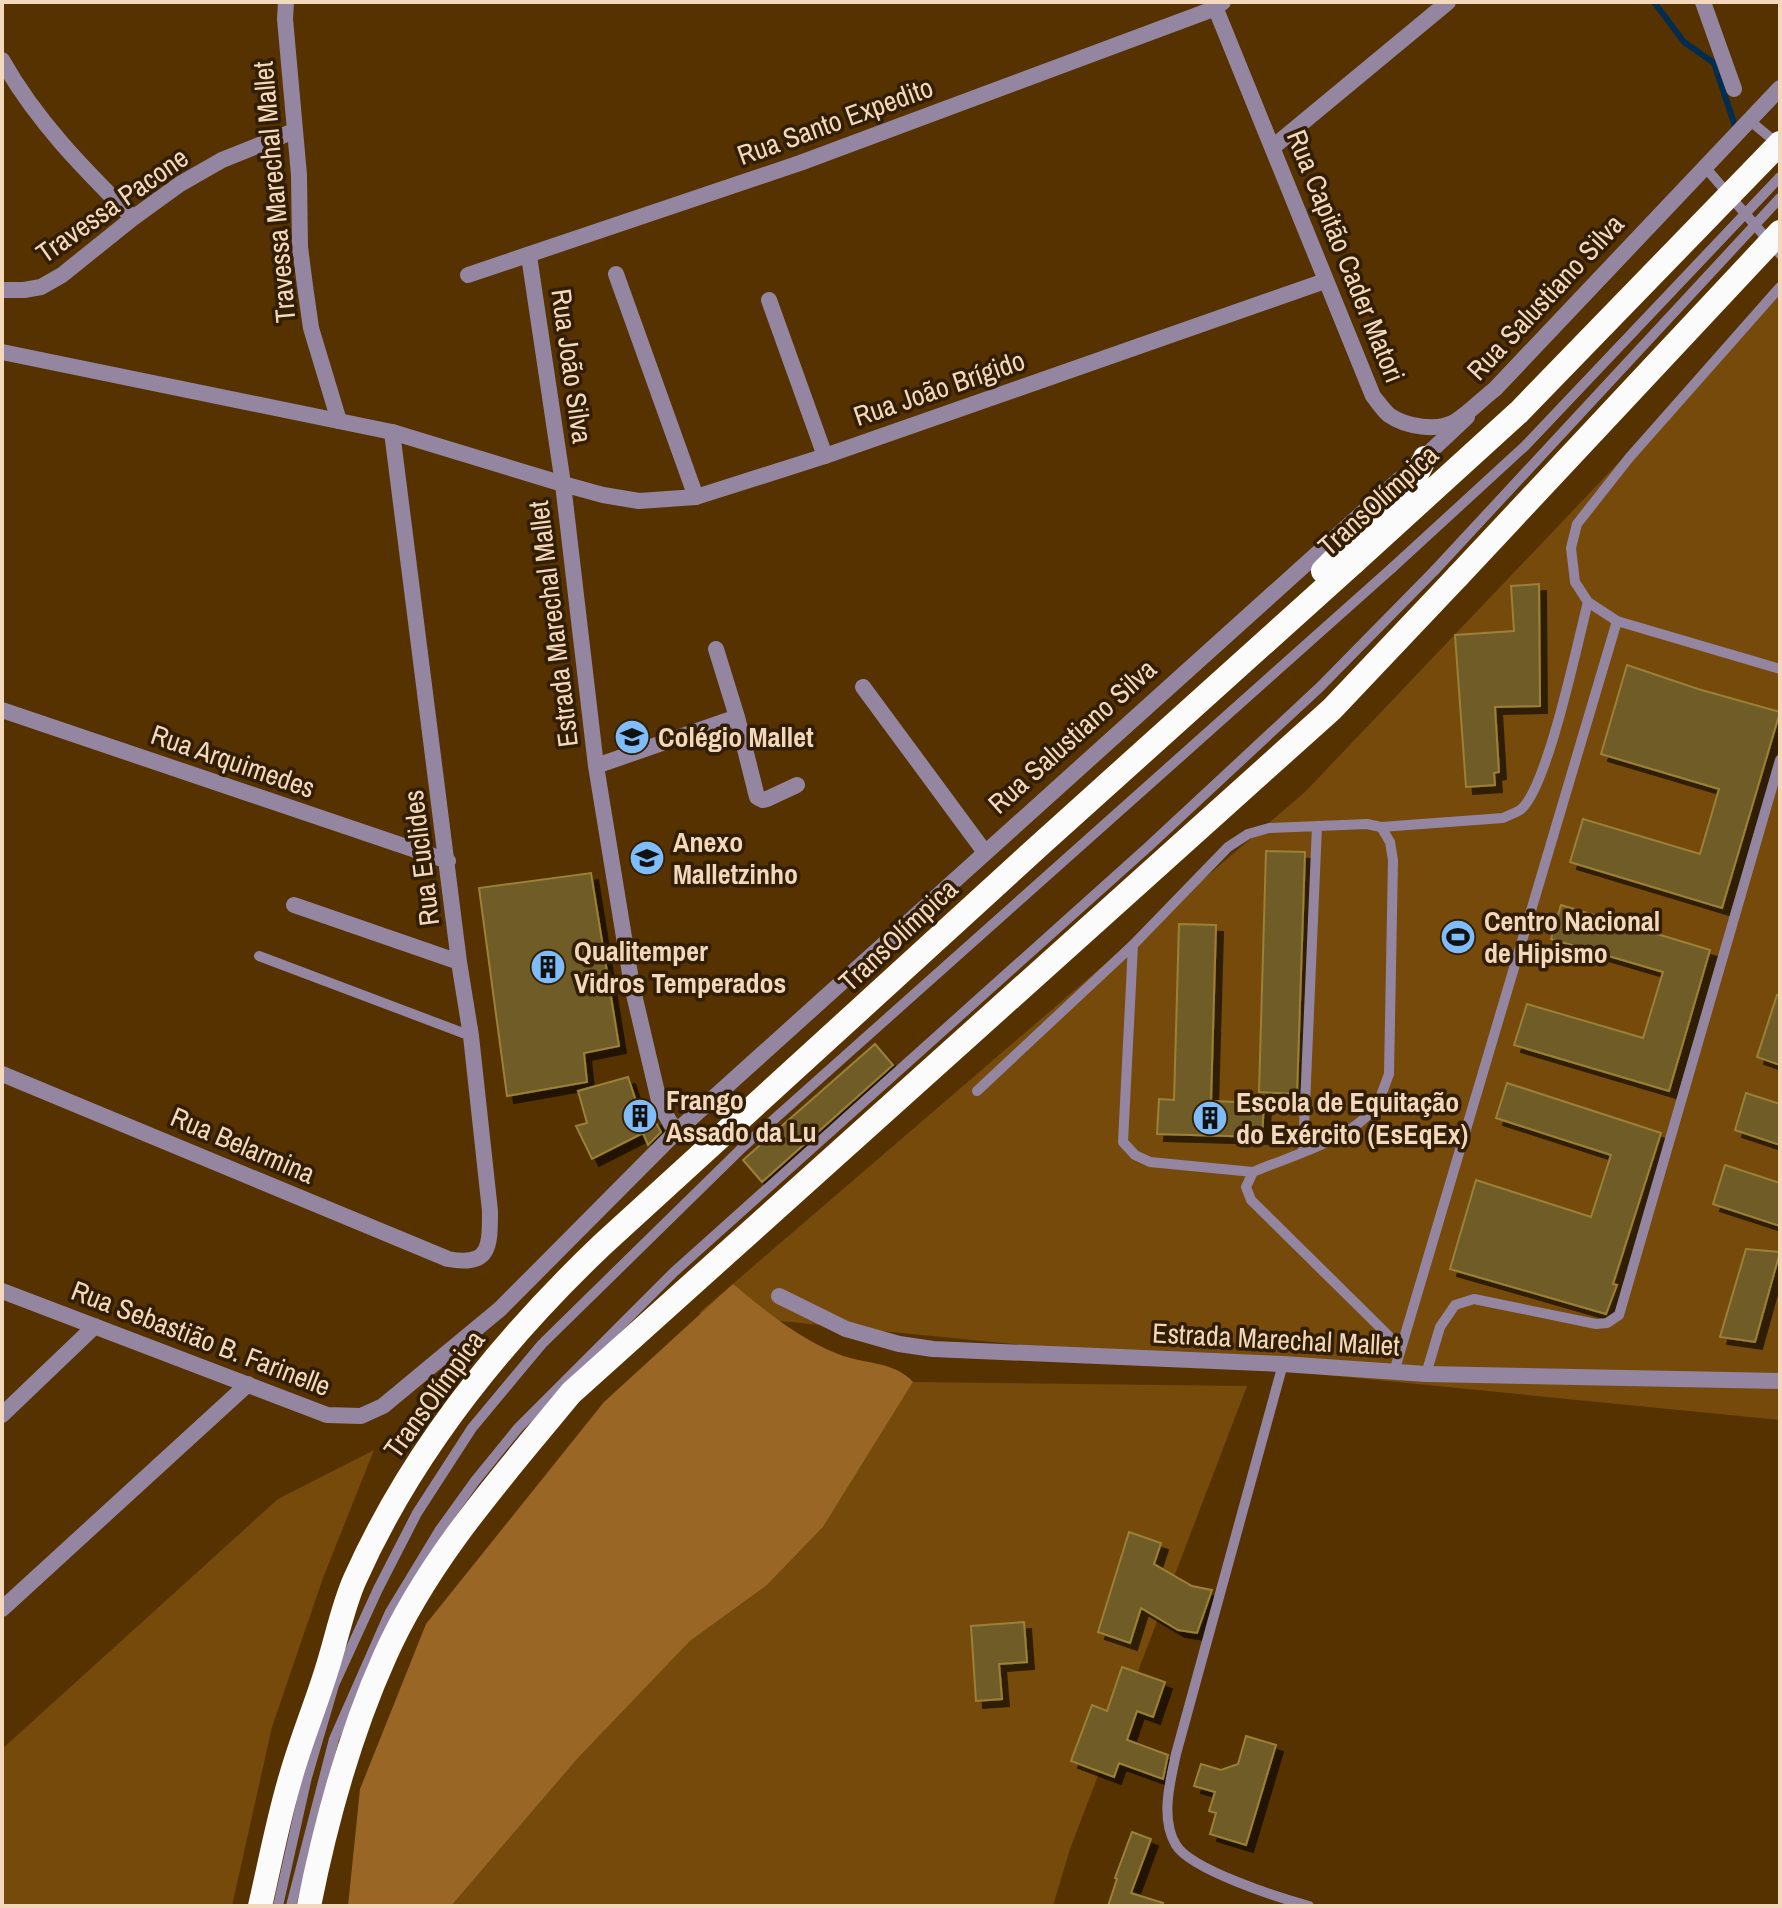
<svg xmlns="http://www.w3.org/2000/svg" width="1782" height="1908" font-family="'Archivo Narrow',sans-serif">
<defs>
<filter id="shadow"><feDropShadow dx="7" dy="7" stdDeviation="0" flood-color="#0009"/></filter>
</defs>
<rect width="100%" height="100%" fill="#553200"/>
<!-- green -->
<path fill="#764a0b" d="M 1780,293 L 1780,1420 L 699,1313 L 1305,792 Z
M 913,1382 L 1247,1386 L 1070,1849 L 1053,1906 L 451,1906 L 578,1758 L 690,1641 L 767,1585 L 823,1527 Z
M 374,1450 L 323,1578 L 272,1727 L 232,1906 L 2,1906 L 2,1749 L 278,1499 Z"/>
<!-- forest -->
<path fill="#996625" d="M 733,1284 C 766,1311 797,1338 838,1354 C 862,1364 895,1361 913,1382 L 823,1527 L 767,1585 L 690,1641 L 578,1758 L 451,1906 L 348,1906 L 360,1789 L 426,1624 L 604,1402 Z"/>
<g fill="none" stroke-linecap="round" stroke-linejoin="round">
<!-- stream -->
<path stroke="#022d50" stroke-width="6" d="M 1654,2 L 1684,42 L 1714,63 L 1736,129"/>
</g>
<!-- building -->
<path fill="#705c26" stroke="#9b8037" stroke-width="2" filter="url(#shadow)" d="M 1539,584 L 1540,706 L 1495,707 L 1499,772 L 1494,773 L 1495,785 L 1466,787 L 1455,635 L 1514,631 L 1511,586 Z
M 1627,665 L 1698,689 L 1780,712 L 1722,908 L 1570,862 L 1583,819 L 1700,854 L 1719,789 L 1601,754 Z
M 1266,851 L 1305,852 L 1297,1094 L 1259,1092 Z
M 591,873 L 619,1046 L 584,1053 L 587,1082 L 507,1096 L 479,888 Z
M 1561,905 L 1710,950 L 1669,1091 L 1514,1045 L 1527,1004 L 1643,1038 L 1663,972 L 1551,939 Z
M 1179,924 L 1216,925 L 1211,1101 L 1264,1103 L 1262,1137 L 1157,1134 L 1159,1099 L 1174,1100 Z
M 1777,995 L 1780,995 L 1780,1065 L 1757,1057 Z
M 875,1044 L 893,1065 L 762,1182 L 743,1160 Z
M 628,1077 L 639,1110 L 646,1108 L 650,1120 L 654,1119 L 661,1132 L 648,1145 L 643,1133 L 592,1159 L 576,1126 L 587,1123 L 578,1091 Z
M 1507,1083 L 1661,1133 L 1613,1284 L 1617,1285 L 1606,1314 L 1450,1269 L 1476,1180 L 1591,1217 L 1611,1155 L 1496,1118 Z
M 1746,1093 L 1780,1104 L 1780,1145 L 1735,1130 Z
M 1725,1165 L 1780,1183 L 1780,1226 L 1713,1204 Z
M 1746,1249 L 1780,1252 L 1755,1342 L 1720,1337 Z
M 1129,1532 L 1161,1543 L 1154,1564 L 1192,1586 L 1212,1590 L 1197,1633 L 1178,1630 L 1141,1608 L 1130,1643 L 1098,1632 Z
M 1024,1622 L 1027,1662 L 999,1664 L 1002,1699 L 976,1701 L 971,1626 Z
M 1122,1667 L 1165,1682 L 1153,1717 L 1137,1711 L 1127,1740 L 1168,1755 L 1163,1779 L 1119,1763 L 1114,1777 L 1071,1761 L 1092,1705 L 1107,1711 Z
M 1246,1736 L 1276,1745 L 1246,1845 L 1210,1834 L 1216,1813 L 1209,1811 L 1215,1792 L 1194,1786 L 1201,1764 L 1221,1770 L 1238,1764 Z
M 1132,1832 L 1151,1839 L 1131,1893 L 1163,1903 L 1162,1906 L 1108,1906 L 1117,1879 L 1115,1878 Z"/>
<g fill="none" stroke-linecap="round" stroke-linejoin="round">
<!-- service -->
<path stroke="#9485a1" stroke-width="10" d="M 1749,120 L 1778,144
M 1704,166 L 1780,254
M 1780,287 L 1629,458 L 1577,524 L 1571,548 L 1575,582 L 1588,602 L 1617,621 L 1780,669
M 1381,827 L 1503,818 C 1508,815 1516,813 1520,810 C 1547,791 1578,640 1588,602
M 1133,945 L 1123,1142 L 1135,1155 L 1150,1162 L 1253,1172
M 259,956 L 471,1036
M 977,1091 L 1133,945 L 1228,847 L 1248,834 L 1269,828 L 1367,824 L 1381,827 L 1390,842 L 1393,860 L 1389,1074 C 1385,1084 1382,1095 1377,1103 C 1356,1139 1290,1156 1253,1172 L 1246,1187 L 1251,1200 L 1401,1348
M 1303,1151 L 1317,826
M 1283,1364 L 1176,1754 C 1170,1782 1160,1819 1176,1845 C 1191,1870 1280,1898 1309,1906
M 1394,1372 L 1617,621
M 1426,1374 L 1440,1327 L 1455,1305 L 1474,1299 L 1596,1324 L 1607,1323 L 1619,1315 L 1780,760
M 278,1906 L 307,1777 L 334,1685 L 378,1589 L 417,1513 L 472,1428 L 542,1344 L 744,1146 L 1392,568
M 291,1906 L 334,1739 L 390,1612 L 439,1531 L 475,1481 L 518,1428 L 674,1272 L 1148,847 L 1320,687 L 1435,570"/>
<!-- minor -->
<path stroke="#9485a1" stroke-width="16" d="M 286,2 L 285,19 L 299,175 L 300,247 L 305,286 L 311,328 L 339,421
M 1703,2 L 1734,89
M 2,60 C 36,121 84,169 133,218
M 1273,147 L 1448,2
M 529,256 L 563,484 L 596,766 L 632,986 L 660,1105 L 671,1124 L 679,1129
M 616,274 L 696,497
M 468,275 L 800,163 L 1216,8 L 1223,2
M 2,290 L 24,290 L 41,287 L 62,275 L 133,218 L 180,184 L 222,160 L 294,131
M 769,300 L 825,456
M 1417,464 L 1467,417
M 863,687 L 984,851
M 2,710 L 448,861
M 737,717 L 757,797 L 763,800 L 767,799 L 797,785
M 596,766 L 737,717 L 716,649
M 294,905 L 459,962
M 2,1074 L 448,1259 C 490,1267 490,1247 490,1211 L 471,1036 L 459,962 L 392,432
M 2,1291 L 327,1415 L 361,1416 L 383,1406 L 500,1309 L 679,1129 L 1400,479
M 779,1296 L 846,1329 L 899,1344 L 933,1349 L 1283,1364 L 1426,1374 L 1780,1381
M 2,1415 L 95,1326
M 2,1609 L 248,1384"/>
<!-- tertiary -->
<path stroke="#9485a1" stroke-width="16" d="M 1213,2 L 1373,396 C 1378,402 1383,410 1389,415 C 1406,427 1438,432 1456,421 C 1470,412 1482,399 1495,389 L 1780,88
M 2,352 L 392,432 L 563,484 L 603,495 L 639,501 L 696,497 L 825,456 L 1325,281"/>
<!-- motorway -->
<path stroke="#fbfbfb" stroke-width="24" d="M 1323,571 L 1415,478 L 1425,458
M 260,1906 C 270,1863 278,1819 291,1776 C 301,1741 315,1707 326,1672 C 336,1642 342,1608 355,1579 C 412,1451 502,1340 603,1244 L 1041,844 L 1353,563
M 309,1906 C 326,1821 349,1736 385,1656 C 429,1557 503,1476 571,1393 L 1332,709 L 1458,576"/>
<!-- service-bridge -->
<path stroke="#9485a1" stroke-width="10" d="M 1392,568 L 1525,446 L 1780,177
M 1435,570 L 1780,198"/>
<!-- motorway-bridge -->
<path stroke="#fbfbfb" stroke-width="24" d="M 1353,563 L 1519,412 L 1780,143
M 1458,576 L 1780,232"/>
</g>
<!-- icons -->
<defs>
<symbol id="school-disc" viewBox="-11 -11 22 22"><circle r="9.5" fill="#7fbdfa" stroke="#321e05"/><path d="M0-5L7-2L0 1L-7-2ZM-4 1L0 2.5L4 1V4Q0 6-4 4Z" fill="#111"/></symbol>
<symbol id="stadium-disc" viewBox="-11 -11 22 22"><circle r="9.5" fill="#7fbdfa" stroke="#321e05"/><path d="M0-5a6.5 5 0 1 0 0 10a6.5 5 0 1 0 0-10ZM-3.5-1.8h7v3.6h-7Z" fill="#111"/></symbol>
<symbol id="building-disc" viewBox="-11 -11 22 22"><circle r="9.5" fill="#7fbdfa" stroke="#321e05"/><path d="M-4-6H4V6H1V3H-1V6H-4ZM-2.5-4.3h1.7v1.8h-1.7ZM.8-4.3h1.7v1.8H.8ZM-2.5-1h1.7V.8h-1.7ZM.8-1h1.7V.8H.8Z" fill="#111"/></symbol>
</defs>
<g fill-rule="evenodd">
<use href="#school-disc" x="612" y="717" width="40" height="40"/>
<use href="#school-disc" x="627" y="838" width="40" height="40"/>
<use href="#stadium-disc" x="1438" y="917" width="40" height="40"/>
<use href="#building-disc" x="528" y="947" width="40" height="40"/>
<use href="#building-disc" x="620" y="1096" width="40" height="40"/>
<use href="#building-disc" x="1190" y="1098" width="40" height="40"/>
</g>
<g text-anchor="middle" stroke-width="7" stroke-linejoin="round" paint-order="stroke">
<!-- street labels -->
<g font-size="28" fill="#f4d8bc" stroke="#321e05">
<text transform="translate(835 121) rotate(-20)" y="10">Rua Santo Expedito</text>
<text transform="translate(274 192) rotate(-95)" y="10">Travessa Marechal Mallet</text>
<text transform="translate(112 205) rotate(-35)" y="10">Travessa Pacone</text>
<text transform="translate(1346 256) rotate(68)" y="10">Rua Capitão Cader Matori</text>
<text transform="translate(1545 297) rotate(-47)" y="10">Rua Salustiano Silva</text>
<text transform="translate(572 366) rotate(82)" y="10">Rua João Silva</text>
<text transform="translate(939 388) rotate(-19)" y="10">Rua João Brígido</text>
<text transform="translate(1378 500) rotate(-42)" y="10">TransOlímpica</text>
<text transform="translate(553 624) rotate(-97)" y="10">Estrada Marechal Mallet</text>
<text transform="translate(1072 736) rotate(-42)" y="10">Rua Salustiano Silva</text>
<text transform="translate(233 761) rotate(19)" y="10">Rua Arquimedes</text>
<text transform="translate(421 858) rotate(-97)" y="10">Rua Euclides</text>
<text transform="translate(898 935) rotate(-43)" y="10">TransOlímpica</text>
<text transform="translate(243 1145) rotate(23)" y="10">Rua Belarmina</text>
<text transform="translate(201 1338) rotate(21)" y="10">Rua Sebastião B. Farinelle</text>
<text transform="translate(1276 1339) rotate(3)" y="10">Estrada Marechal Mallet</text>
<text transform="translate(434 1394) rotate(-54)" y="10">TransOlímpica</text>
</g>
<!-- poi labels -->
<g font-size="28" font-weight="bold" fill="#f4d8bc" stroke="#321e05" text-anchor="start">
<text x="658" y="747">Colégio Mallet</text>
<text x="673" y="852">Anexo<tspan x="673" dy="32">Malletzinho</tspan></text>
<text x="1484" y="931">Centro Nacional<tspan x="1484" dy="32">de Hipismo</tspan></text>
<text x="574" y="961">Qualitemper<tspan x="574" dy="32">Vidros Temperados</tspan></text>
<text x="666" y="1110">Frango<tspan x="666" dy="32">Assado da Lu</tspan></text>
<text x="1236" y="1112">Escola de Equitação<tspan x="1236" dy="32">do Exército (EsEqEx)</tspan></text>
</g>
</g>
<!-- border -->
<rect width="1782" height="1908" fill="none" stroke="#f4d8bc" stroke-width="8"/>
</svg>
